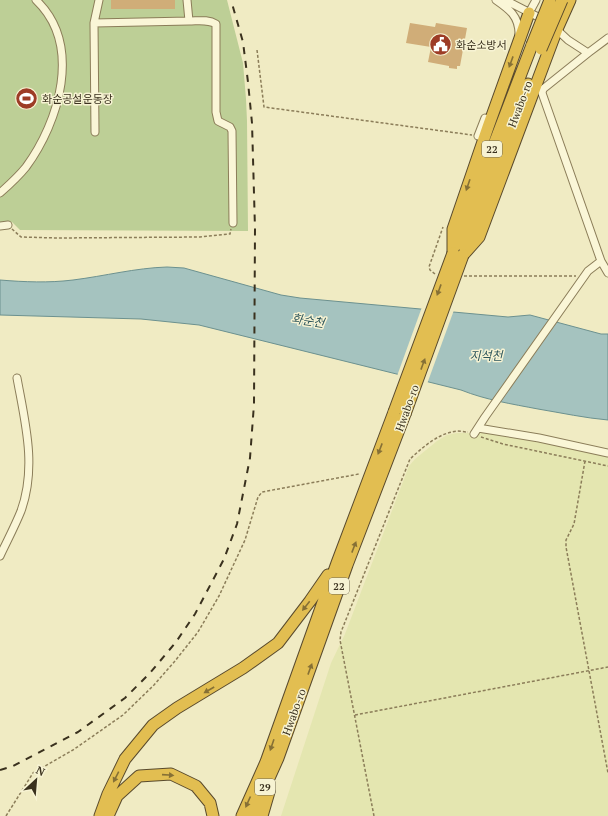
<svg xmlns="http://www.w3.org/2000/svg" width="608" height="816" font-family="'PT Serif','Noto Sans KR',serif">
<rect width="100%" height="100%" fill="#f0ebc3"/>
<!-- farmland -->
<path fill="#e4e6b0" d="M 457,433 L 484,433 L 528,438 L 608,456 L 608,816 L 281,816 L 331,663 L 345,634 L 409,466 L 415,459 L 437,441 L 447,435 Z"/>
<!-- green -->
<path fill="#bdcf96" d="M 0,0 L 227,0 L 243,63 L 246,99 L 247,121 L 248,231 L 20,230 L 12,222 L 0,222 Z"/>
<!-- water -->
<path fill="#a5c3bf" stroke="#6c918f" d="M 167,267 L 184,268 L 281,295 L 300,298 L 508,317 L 530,315 L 601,334 L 608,334 L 608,420 C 585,418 562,413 538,409 C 512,404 486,400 461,390 L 199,325 L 141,319 L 0,315 L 0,280 C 24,282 49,283 73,280 C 105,276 135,268 167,267 Z"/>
<!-- pier -->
<path fill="#f0ebc3" d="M 422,307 L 454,310 L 427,384 L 397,376 Z"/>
<!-- building -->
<path fill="#d0ad78" d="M 111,0 L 175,0 L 175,9 L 111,9 Z
M 410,23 L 435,27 L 436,23 L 467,28 L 460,66 L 457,66 L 457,69 L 449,68 L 449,66 L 428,62 L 431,47 L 406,43 Z"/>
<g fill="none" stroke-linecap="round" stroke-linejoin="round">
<defs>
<path id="minor" d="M 187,0 L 189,21 C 198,21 208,19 216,24 L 216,112 L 218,121 L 230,127 L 232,131 L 233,223
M 496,0 C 509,9 519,16 519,34
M 505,0 L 546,21
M 529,13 L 536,0
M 94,23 L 189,21
M 554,27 L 568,40 L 588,53 L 543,89 L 542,93 L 601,261 L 608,273
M 588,53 L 608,38
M 95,132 L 94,23 L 99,0
M 478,136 L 485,118 L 490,120
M 0,193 C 9,185 18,177 26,167 C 59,122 83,45 36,0
M 0,226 L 8,225
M 478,428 L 539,438 L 608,453
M 474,434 L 485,417 L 588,271 L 601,261
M 0,556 C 7,541 15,526 21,511 C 37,467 25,422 17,378"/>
<path id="highway" d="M 455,246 L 532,45
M 465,249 L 528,84
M 453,253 L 453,229 L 488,127 L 529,13
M 463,255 L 479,237 L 557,29 L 570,0
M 100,816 L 108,794 L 125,759 L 153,725 L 177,708 L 243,668 L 278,643 L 310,601 L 328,575
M 108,816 L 117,796 L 139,776 L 171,774 L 196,786 L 210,803 L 213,816
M 242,816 L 266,762 L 337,563 L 394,412
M 252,816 L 278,758 L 347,565 L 405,414
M 262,816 L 269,792"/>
</defs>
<!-- minor casing -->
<use href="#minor" stroke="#8b7d59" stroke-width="9"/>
<!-- highway casing -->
<use href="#highway" stroke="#594a2d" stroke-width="13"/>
<!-- path -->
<path stroke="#8b7d59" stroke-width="1.5" stroke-dasharray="3 2" stroke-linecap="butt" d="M 257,50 L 264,107 L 472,135
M 12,229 L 21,237 L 57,238 L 200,237 L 230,234 L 231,229
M 435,274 L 430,270 L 429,267 L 443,227
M 464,276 L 576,276
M 481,437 L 503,444 L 608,466
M 585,461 L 574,524 L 566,540 L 566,547 L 608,773
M 355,715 L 608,667
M 6,816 L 33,773 L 73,750 L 123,715 L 154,685 L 175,661 L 198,632 L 219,596 L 245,540 L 258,497 L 262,492 L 359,474
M 374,816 L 340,640 L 341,632 L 410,459 C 421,449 436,435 452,432 C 457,430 463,432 468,432"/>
<!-- minor -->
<use href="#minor" stroke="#faf6d7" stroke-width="7"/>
<!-- highway -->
<use href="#highway" stroke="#e2be51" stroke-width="11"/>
<!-- rail -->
<path stroke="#3a311e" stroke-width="2" stroke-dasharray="7 7" stroke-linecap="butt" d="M 0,770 L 13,766 L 78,732 L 125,698 L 150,673 L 176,642 L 195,614 L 224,559 L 237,524 L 250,458 L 254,404 L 255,229 L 252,123 L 248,82 L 243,42 L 231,0"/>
<defs>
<path id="highway-bridge" d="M 532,45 L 550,0
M 541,49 L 562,0
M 394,412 L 453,253
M 405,414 L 463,255"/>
</defs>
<!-- highway-bridge casing -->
<use href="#highway-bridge" stroke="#594a2d" stroke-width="13" stroke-linecap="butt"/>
<!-- highway-bridge -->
<use href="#highway-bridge" stroke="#e2be51" stroke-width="11"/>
</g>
<!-- one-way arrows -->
<defs><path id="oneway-solid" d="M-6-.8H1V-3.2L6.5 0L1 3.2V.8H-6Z"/></defs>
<g fill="#867035">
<use href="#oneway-solid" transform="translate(511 62) rotate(110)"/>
<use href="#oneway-solid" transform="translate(468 185) rotate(109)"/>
<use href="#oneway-solid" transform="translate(439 290) rotate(110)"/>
<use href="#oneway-solid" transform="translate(423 364) rotate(-70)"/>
<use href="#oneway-solid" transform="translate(380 449) rotate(111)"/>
<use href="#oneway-solid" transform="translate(354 547) rotate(-69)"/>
<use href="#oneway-solid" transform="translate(306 606) rotate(128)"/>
<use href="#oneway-solid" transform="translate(310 669) rotate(-70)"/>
<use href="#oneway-solid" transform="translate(209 690) rotate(150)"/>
<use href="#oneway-solid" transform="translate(272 745) rotate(109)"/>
<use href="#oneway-solid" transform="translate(168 775) rotate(4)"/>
<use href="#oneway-solid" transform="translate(116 777) rotate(117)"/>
<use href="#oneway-solid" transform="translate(248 802) rotate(114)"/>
</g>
<!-- icons -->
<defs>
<symbol id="civic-disc" viewBox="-11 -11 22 22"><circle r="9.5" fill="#9d3c26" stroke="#f7f3d3"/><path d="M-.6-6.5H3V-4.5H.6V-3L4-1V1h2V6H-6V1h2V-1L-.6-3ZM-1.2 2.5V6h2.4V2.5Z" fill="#fff"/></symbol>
<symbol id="stadium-disc" viewBox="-11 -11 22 22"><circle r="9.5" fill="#9d3c26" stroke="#f7f3d3"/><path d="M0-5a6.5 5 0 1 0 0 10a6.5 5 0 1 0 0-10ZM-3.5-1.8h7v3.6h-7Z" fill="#fff"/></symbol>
</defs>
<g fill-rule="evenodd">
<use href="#civic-disc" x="428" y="32" width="25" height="25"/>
<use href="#stadium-disc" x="14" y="86" width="25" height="25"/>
</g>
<g text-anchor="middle" stroke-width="3" stroke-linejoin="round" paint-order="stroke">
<!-- shield labels -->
<g fill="#f7f3d3" stroke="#736b54" stroke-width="1">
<rect x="482" y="141" width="20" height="16" rx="3"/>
<rect x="329" y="578" width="20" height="16" rx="3"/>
<rect x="255" y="779" width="20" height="16" rx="3"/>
</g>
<g font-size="10" font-weight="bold" fill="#3a311e">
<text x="492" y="153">22</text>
<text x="339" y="590">22</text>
<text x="265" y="791">29</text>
</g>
<!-- poi labels -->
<g font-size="11" fill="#3a311e" stroke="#f7f3d3" text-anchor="start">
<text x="456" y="49">화순소방서</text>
<text x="42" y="103">화순공설운동장</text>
</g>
<!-- street labels -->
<g font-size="11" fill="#3a311e" stroke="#f7f3d3">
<text transform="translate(520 104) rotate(-69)" y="4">Hwabo-ro</text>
<text transform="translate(407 408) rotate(-70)" y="4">Hwabo-ro</text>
<text transform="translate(294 712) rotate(-70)" y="4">Hwabo-ro</text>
</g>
<!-- water labels -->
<g font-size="12" font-style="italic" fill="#2c555b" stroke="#f7f3d3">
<text transform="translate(308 321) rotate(9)" y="4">화순천</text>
<text x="486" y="360">지석천</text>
</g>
</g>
<!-- north arrow -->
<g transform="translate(36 780) rotate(26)" stroke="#f7f3d3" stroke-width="3" paint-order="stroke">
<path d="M0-3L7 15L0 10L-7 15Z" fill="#3a311e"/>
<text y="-6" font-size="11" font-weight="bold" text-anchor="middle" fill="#3a311e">N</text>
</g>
</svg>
